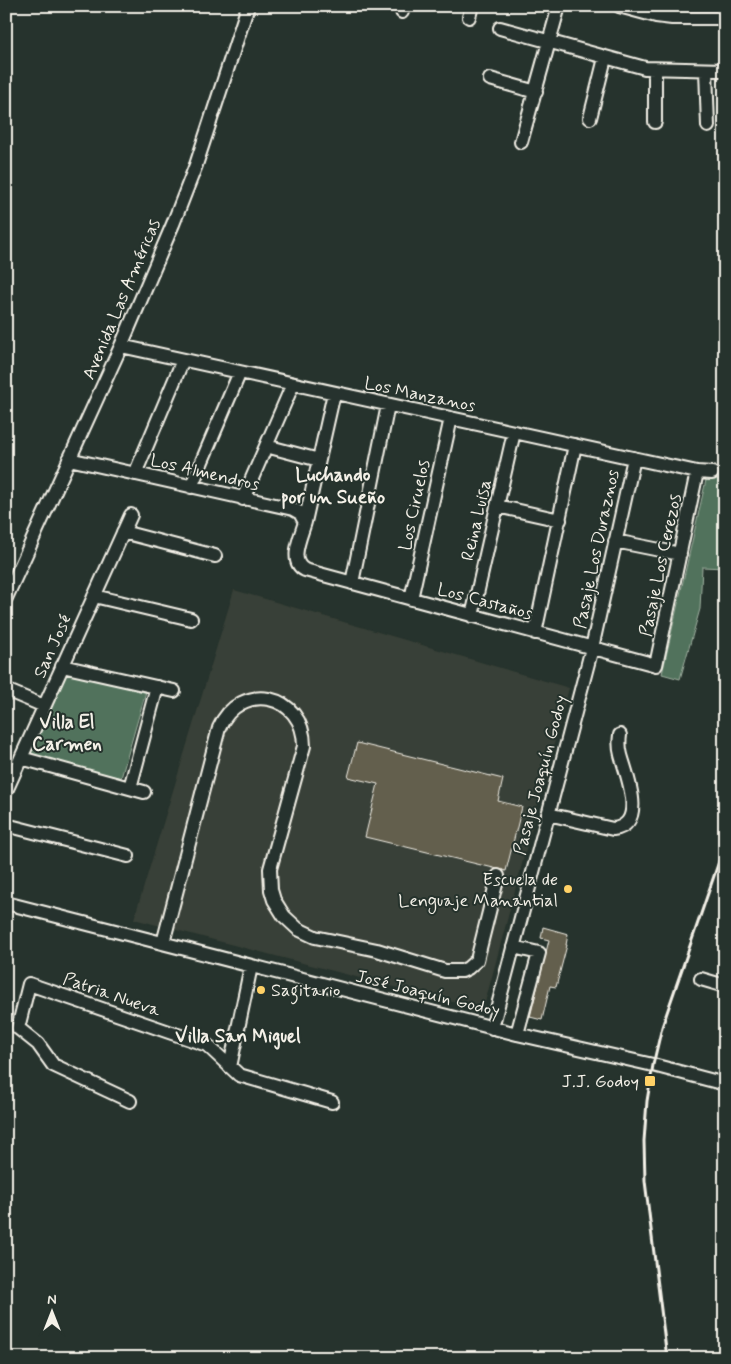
<svg xmlns="http://www.w3.org/2000/svg" width="731" height="1364" font-family="Mynerve,sans-serif">
<rect width="100%" height="100%" fill="#26332d"/>
<filter id="ink" filterUnits="userSpaceOnUse"><feTurbulence type="fractalNoise" baseFrequency=".02" numOctaves="2"/><feDisplacementMap in="SourceGraphic" scale="10" xChannelSelector="R" yChannelSelector="G"/><feConvolveMatrix kernelMatrix="1 2 1 2 8 2 1 2 1" color-interpolation-filters="sRGB"/></filter>
<g filter="url(#ink)">
<!-- built -->
<path fill="#394037" d="M 234,590 L 569,688 L 483,1010 L 134,919 Z"/>
<!-- green -->
<path fill="#51725c" stroke="#a2b2a2" d="M 724,447 L 725,568 L 702,567 L 700,609 L 680,679 L 662,674 L 706,480 L 720,479 Z
M 65,668 L 147,688 L 121,778 L 27,755 Z"/>
<!-- building -->
<path fill="#645f4d" stroke="#f4f1e8" d="M 357,743 L 503,779 L 498,801 L 522,807 L 506,871 L 365,837 L 378,784 L 348,777 Z
M 543,927 L 568,934 L 566,945 L 567,945 L 556,987 L 550,986 L 542,1020 L 530,1017 L 549,940 L 541,938 Z"/>
<g fill="none" stroke-linecap="round" stroke-linejoin="round">
<defs>
<path id="minor" d="M 619,6 L 656,16 L 672,18 L 725,18
M 402,12 L 403,6
M 469,17 L 472,6
M 500,28 L 645,68 L 725,70
M 655,69 L 655,122
M 706,70 L 708,126
M 490,79 L 536,92
M 590,118 L 605,58
M 521,142 L 559,6
M 121,346 L 697,472 L 712,473
M 266,446 L 319,460
M 69,459 L 293,509 L 300,513 L 305,522 C 301,536 288,562 305,570 L 656,665 L 697,472
M 135,474 L 183,360
M 191,487 L 240,372
M 243,499 L 293,384
M 497,506 L 560,520
M 305,522 L 334,393
M 123,532 L 215,556
M 615,541 L 680,554
M 352,583 L 388,405
M 94,596 L 191,619
M 6,598 L 121,346 L 173,224 L 196,165 L 248,6
M 411,599 L 451,418
M 472,616 L 514,432
M 535,633 L 575,445
M 62,666 L 174,691
M 6,690 L 44,706
M 21,758 L 144,792
M 130,788 L 157,687
M 6,791 L 131,515
M 548,814 L 613,829 C 648,825 626,774 621,755 C 619,748 619,742 620,735
M 6,825 L 128,856
M 6,903 L 517,1034 L 653,1065 L 725,1084
M 163,943 L 219,728 C 240,680 304,693 304,746 L 270,869 L 271,890 L 274,900 L 284,916 L 298,929 L 315,937 L 377,950 L 445,971 L 462,971 L 468,968 L 477,960 L 498,876
M 513,947 L 539,953 L 517,1034
M 701,979 L 725,986
M 492,1028 L 592,648 L 634,458
M 230,1067 L 251,966
M 130,1101 L 53,1065 L 38,1044 L 18,1028 L 29,984 L 207,1045 L 239,1075 L 332,1102"/>
</defs>
<!-- minor casing -->
<use href="#minor" stroke="#f4f1e8" stroke-width="16"/>
<!-- minor -->
<use href="#minor" stroke="#26332d" stroke-width="12"/>
<!-- rail -->
<path stroke="#f4f1e8" stroke-width="3" d="M 667,1358 L 645,1181 L 644,1141 L 647,1101 L 653,1065 L 662,1027 L 725,844"/>
</g>
</g>
<!-- markers -->
<g fill="#ffd166" stroke="#26332d" stroke-width="2">
<circle cx="568" cy="889" r="5"/>
<circle cx="261" cy="990" r="5"/>
<rect x="644" y="1075" width="12" height="12" rx="2.5"/>
</g>
<g text-anchor="middle" stroke-width="4" stroke-linejoin="round" paint-order="stroke">
<!-- street labels -->
<g font-size="18" fill="#f4f1e8" stroke="#26332d">
<text transform="translate(121 299) rotate(-67)" y="6">Avenida Las Américas</text>
<text transform="translate(420 394) rotate(12)" y="6">Los Manzanos</text>
<text transform="translate(205 472) rotate(13)" y="6">Los Almendros</text>
<text transform="translate(414 505) rotate(-78)" y="6">Los Ciruelos</text>
<text transform="translate(476 520) rotate(-77)" y="6">Reina Luisa</text>
<text transform="translate(596 549) rotate(-78)" y="6">Pasaje Los Duraznos</text>
<text transform="translate(660 565) rotate(-78)" y="6">Pasaje Los Cerezos</text>
<text transform="translate(485 601) rotate(15)" y="6">Los Castaños</text>
<text transform="translate(52 646) rotate(-66)" y="6">San José</text>
<text transform="translate(540 775) rotate(-75)" y="6">Pasaje Joaquín Godoy</text>
<text transform="translate(428 993) rotate(14)" y="6">José Joaquín Godoy</text>
<text transform="translate(112 994) rotate(19)" y="6">Patria Nueva</text>
</g>
<!-- poi labels -->
<g font-size="18" fill="#f4f1e8" stroke="#26332d" text-anchor="end">
<text x="558" y="885">Escuela de<tspan x="558" dy="21">Lenguaje Manantial</tspan></text>
<text x="271" y="996" text-anchor="start">Sagitario</text>
<text x="639" y="1087">J.J. Godoy</text>
</g>
<!-- neighbourhood labels -->
<g font-size="19" font-weight="bold" fill="#f4f1e8" stroke="#26332d">
<text x="333" y="481">Luchando<tspan x="333" dy="22">por un Sueño</tspan></text>
<text x="67" y="728">Villa El<tspan x="67" dy="22">Carmen</tspan></text>
<text x="238" y="1042">Villa San Miguel</text>
</g>
</g>
<!-- margin -->
<rect width="731" height="1364" fill="none" stroke="#26332d" stroke-width="25"/>
<rect x="12" y="12" width="706" height="1339" fill="none" stroke="#f4f1e8" stroke-width="2" filter="url(#ink)"/>
<!-- north arrow -->
<g transform="translate(52 1312)" stroke="#26332d" stroke-width="4" paint-order="stroke">
<path d="M0-4L9 19L0 12L-9 19Z" fill="#f4f1e8"/>
<text y="-8" font-size="14" font-weight="bold" text-anchor="middle" fill="#f4f1e8">N</text>
</g>
</svg>
